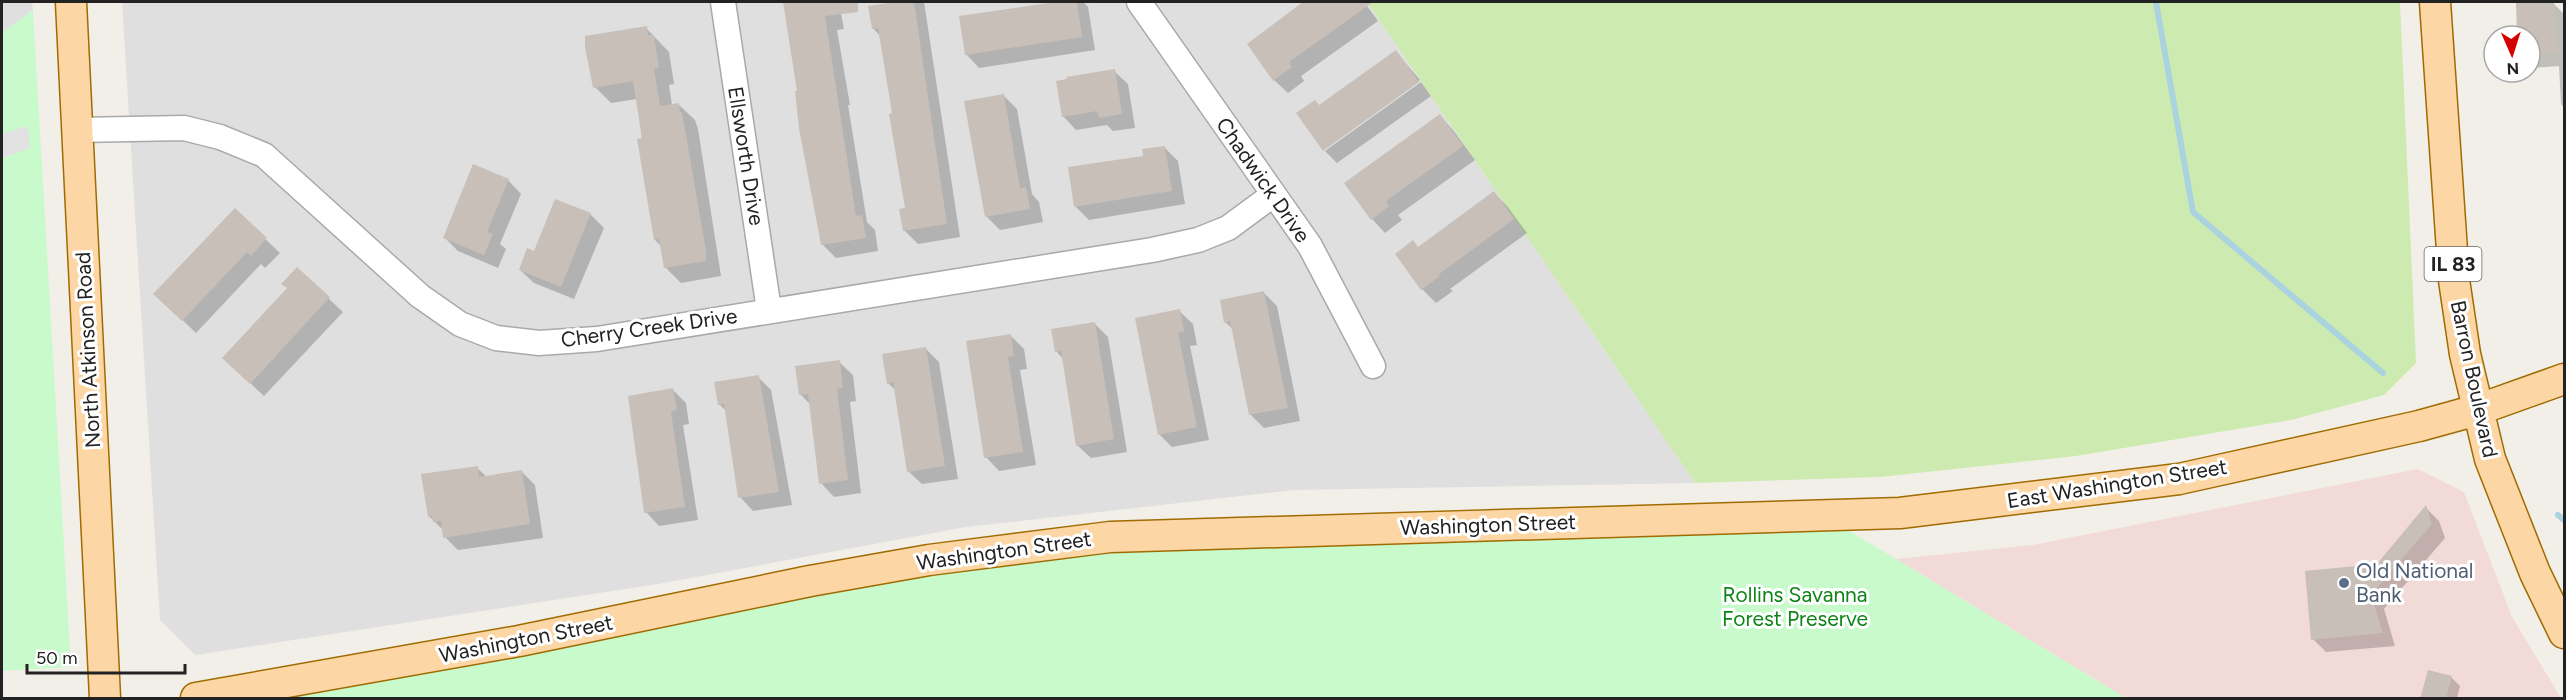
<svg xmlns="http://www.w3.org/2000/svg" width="2566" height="700" font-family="Figtree,sans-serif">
<rect width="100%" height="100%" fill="#f2efe9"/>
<!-- residential -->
<path fill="#e0dfdf" d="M 2,2 L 32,2 L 33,10 L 2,33 Z
M 122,2 L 1367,2 L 1695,483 L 1295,490 L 966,527 L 658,584 L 195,655 L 160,620 Z"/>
<!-- commercial -->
<path fill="#f2dad9" d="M 2418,469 L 2464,492 L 2512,617 L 2561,698 L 2126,698 L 1896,559 L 2033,545 Z"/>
<!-- grass -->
<path fill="#cdebb0" d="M 1367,2 L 2400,2 L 2416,363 L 2384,395 L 2291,420 L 2076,456 L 1880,477 L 1695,483 Z"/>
<!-- park -->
<path fill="#c8facc" d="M 33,10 L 71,667 L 2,671 L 2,33 Z
M 1823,515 L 2126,698 L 196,698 L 929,560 Z"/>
<!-- parking -->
<path fill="#e2e2e2" d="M 28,126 L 30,148 L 2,158 L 2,134 Z"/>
<!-- shadow -->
<path fill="#0003" d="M 784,2 L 834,2 L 840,8 L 844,29 L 837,30 L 850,105 L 848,105 L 867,222 L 875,230 L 878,251 L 836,258 L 822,244 Z
M 888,2 L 924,2 L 960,237 L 918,244 L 904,230 L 907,209 L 894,114 L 881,37 L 873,28 Z
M 1054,2 L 1083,2 L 1088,7 L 1095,50 L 979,68 L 966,54 Z
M 1309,2 L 1364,2 L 1378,21 L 1301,76 L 1304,81 L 1288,93 L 1274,80 L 1250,44 Z
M 2517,2 L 2552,2 L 2564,14 L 2564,122 L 2564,108 L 2561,104 L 2559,66 L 2533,68 L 2530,65 L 2530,36 L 2519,36 Z
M 646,28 L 669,52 L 674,84 L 669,85 L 672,105 L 678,104 L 695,120 L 698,129 L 721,276 L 681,283 L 665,267 L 661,246 L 655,240 L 637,99 L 611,103 L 595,87 Z
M 1396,52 L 1420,80 L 1324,148 L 1320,107 Z
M 1114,71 L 1128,84 L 1135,128 L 1113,131 L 1107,125 L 1076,130 L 1063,116 Z
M 1421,82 L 1431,96 L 1337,163 L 1325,151 Z
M 1004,96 L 1017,109 L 1032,194 L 1039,202 L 1043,222 L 1000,230 L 987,217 Z
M 1440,116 L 1453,130 L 1475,160 L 1398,215 L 1402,220 L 1385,233 L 1372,219 Z
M 1165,148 L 1178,161 L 1185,204 L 1089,220 L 1075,206 L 1145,157 Z
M 508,180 L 521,194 L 500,244 L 506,249 L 498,268 L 458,251 L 445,238 Z
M 1494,193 L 1507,206 L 1527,233 L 1450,289 L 1453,291 L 1436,303 L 1422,289 L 1397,254 L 1419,248 Z
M 235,210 L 280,253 L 265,268 L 261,264 L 196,333 L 169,307 Z
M 590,214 L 604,228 L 574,299 L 534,283 L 520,270 L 535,253 Z
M 297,269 L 343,312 L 264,396 L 237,371 L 288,288 Z
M 1264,293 L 1277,306 L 1300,421 L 1264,428 L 1250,414 L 1234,330 L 1225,322 Z
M 1179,311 L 1193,324 L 1197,345 L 1190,346 L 1209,440 L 1172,447 L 1159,434 Z
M 1095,324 L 1108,337 L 1127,452 L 1091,458 L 1077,445 L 1063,359 L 1056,351 Z
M 1010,335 L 1024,349 L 1027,369 L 1020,370 L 1036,465 L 999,471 L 986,457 Z
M 926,349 L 939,362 L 958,479 L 922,484 L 908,471 L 896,391 L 888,383 Z
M 839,362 L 853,375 L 856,401 L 850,402 L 861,493 L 834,497 L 821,483 L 811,405 L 800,394 Z
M 758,377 L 771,390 L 792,505 L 753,511 L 740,497 L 727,412 L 719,404 Z
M 673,390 L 686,403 L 689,424 L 683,425 L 698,520 L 659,526 L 646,512 Z
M 477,468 L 487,477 L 522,472 L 535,485 L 543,538 L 458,550 L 445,537 L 444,531 L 429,516 Z
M 2426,508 L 2439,521 L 2445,538 L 2384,609 L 2395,646 L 2326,652 L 2313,639 Z
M 2451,677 L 2460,686 L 2457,698 L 2421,698 Z"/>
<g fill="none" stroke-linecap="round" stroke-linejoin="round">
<!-- stream -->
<path stroke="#aad3df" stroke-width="6" d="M 2156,2 L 2193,212 L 2383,373
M 2558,515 L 2564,520"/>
</g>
<!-- building -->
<path fill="#c7bfb8" d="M 783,2 L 858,2 L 858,12 L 825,16 L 856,216 L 862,215 L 866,238 L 821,245 L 799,128 L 795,91 L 797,91 Z
M 894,2 L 914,2 L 947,224 L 903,231 L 899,209 L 905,208 L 889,114 L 892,113 L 878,28 L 872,29 L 868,6 Z
M 1056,2 L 1077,2 L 1082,37 L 965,55 L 959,16 Z
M 1303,2 L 1373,2 L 1289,62 L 1292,67 L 1273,81 L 1247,44 Z
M 2516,2 L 2554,2 L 2558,53 L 2530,54 L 2530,36 L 2517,36 Z
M 647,26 L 648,35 L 654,35 L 659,68 L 654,69 L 660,106 L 679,103 L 680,112 L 682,112 L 706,251 L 706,261 L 664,268 L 659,239 L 654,240 L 637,139 L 642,138 L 633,81 L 593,88 L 585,47 L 585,36 Z
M 1396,50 L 1419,82 L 1323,151 L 1296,113 L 1315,100 L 1319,105 Z
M 1115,69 L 1122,114 L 1099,118 L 1097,111 L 1062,117 L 1056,81 L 1067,79 L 1066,77 Z
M 1004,94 L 1020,188 L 1026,187 L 1030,209 L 985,217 L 964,101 Z
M 1440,114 L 1463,146 L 1386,201 L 1389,206 L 1371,220 L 1344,183 Z
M 1165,146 L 1172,191 L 1074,207 L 1068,167 L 1143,156 L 1142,149 Z
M 473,164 L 509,179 L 487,232 L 493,234 L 484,255 L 443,238 Z
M 1494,191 L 1514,219 L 1438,275 L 1440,276 L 1421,290 L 1395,254 L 1413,240 L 1418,247 Z
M 555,199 L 591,213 L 561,287 L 519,270 L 527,248 L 534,251 Z
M 235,208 L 267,238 L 251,256 L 247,252 L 182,321 L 153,294 Z
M 297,267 L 330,297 L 250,384 L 222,358 L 287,288 L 281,284 Z
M 1264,291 L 1288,408 L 1249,415 L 1230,321 L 1224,323 L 1220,300 Z
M 1180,309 L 1184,331 L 1178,333 L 1197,427 L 1158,435 L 1135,318 Z
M 1095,322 L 1114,439 L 1076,446 L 1061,351 L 1055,352 L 1051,329 Z
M 1011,334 L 1014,356 L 1008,357 L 1023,452 L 984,458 L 966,341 Z
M 926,347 L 945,466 L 907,472 L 893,382 L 887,384 L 882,354 Z
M 840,360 L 843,388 L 837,389 L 848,480 L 819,484 L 808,394 L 799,395 L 795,366 Z
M 759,375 L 779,492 L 738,498 L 724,404 L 718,405 L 714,382 Z
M 673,388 L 677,410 L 671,412 L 685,507 L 644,513 L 628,396 Z
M 478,466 L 479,477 L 522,470 L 530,524 L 443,538 L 441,521 L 433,522 L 432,516 L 428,517 L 421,474 Z
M 2426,505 L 2432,524 L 2371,595 L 2383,633 L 2311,640 L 2305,571 L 2377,564 Z
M 2428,670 L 2452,676 L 2446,699 L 2420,699 Z"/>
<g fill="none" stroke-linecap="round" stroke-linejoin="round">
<defs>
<path id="minor" d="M 723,2 L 769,310
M 1139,2 L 1310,246 L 1373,366
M 77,130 L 184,128 L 220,137 L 264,155 L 420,296 L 460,324 L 496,338 L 539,343 L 597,339 L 1152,250 L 1198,240 L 1228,228 L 1273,195"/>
<path id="major" d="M 71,2 L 105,698
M 2435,2 L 2454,280 L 2465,354 L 2490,459 L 2535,573 L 2564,633
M 196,698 L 519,641 L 810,581 L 929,560 L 1110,537 L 1900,513 L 2179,479 L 2419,426 L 2477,410 L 2564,379"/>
</defs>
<!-- minor casing -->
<use href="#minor" stroke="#a9a9a9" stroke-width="27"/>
<!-- major casing -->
<use href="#major" stroke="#a06b00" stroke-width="33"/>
<!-- minor -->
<use href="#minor" stroke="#fff" stroke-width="24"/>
<!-- major -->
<use href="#major" stroke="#fcd6a4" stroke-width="30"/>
</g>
<!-- markers -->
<circle fill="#5c6f8a" stroke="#fff" stroke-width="2" cx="2344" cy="583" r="6"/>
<g text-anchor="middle" stroke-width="6" stroke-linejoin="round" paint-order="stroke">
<!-- shield labels -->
<rect fill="#fff" stroke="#646464" stroke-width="1.5" x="2424.5" y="247" width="57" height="34" rx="4.5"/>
<g font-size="20" font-weight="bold" fill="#222">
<text x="2453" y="271">IL 83</text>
</g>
<!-- street labels -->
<g font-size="21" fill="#222" stroke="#fff">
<text transform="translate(746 156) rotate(81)" y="7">Ellsworth Drive</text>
<text transform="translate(1263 180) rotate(55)" y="7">Chadwick Drive</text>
<text transform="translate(649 328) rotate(-8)" y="7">Cherry Creek Drive</text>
<text transform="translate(88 350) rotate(-93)" y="7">North Atkinson Road</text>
<text transform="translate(2474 379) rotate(78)" y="7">Barron Boulevard</text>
<text transform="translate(2117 484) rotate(-9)" y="7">East Washington Street</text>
<text transform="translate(1488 525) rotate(-2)" y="7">Washington Street</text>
<text transform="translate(1004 551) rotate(-8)" y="7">Washington Street</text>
<text transform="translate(526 639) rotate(-11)" y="7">Washington Street</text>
</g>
<!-- service labels -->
<g font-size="21" fill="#4e5e75" stroke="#fff" text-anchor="start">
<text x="2356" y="578">Old National<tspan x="2356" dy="24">Bank</tspan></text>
</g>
<!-- park labels -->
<g font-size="21" fill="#0c8416" stroke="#fff">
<text x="1795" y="602">Rollins Savanna<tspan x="1795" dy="24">Forest Preserve</tspan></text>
</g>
</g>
<!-- border -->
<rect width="2566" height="700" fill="none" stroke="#222222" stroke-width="6"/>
<!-- north arrow -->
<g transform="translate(2512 54) rotate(177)"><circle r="28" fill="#ffffff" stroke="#a7a7a7" stroke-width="1.5"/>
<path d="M0-4.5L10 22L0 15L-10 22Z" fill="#d40000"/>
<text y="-9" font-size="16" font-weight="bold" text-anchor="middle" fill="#222222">N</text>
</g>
<!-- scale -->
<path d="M27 664v9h158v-9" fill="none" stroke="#222222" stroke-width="3"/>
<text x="36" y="664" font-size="18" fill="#222222" stroke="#ffffff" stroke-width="4.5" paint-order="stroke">50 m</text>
</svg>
